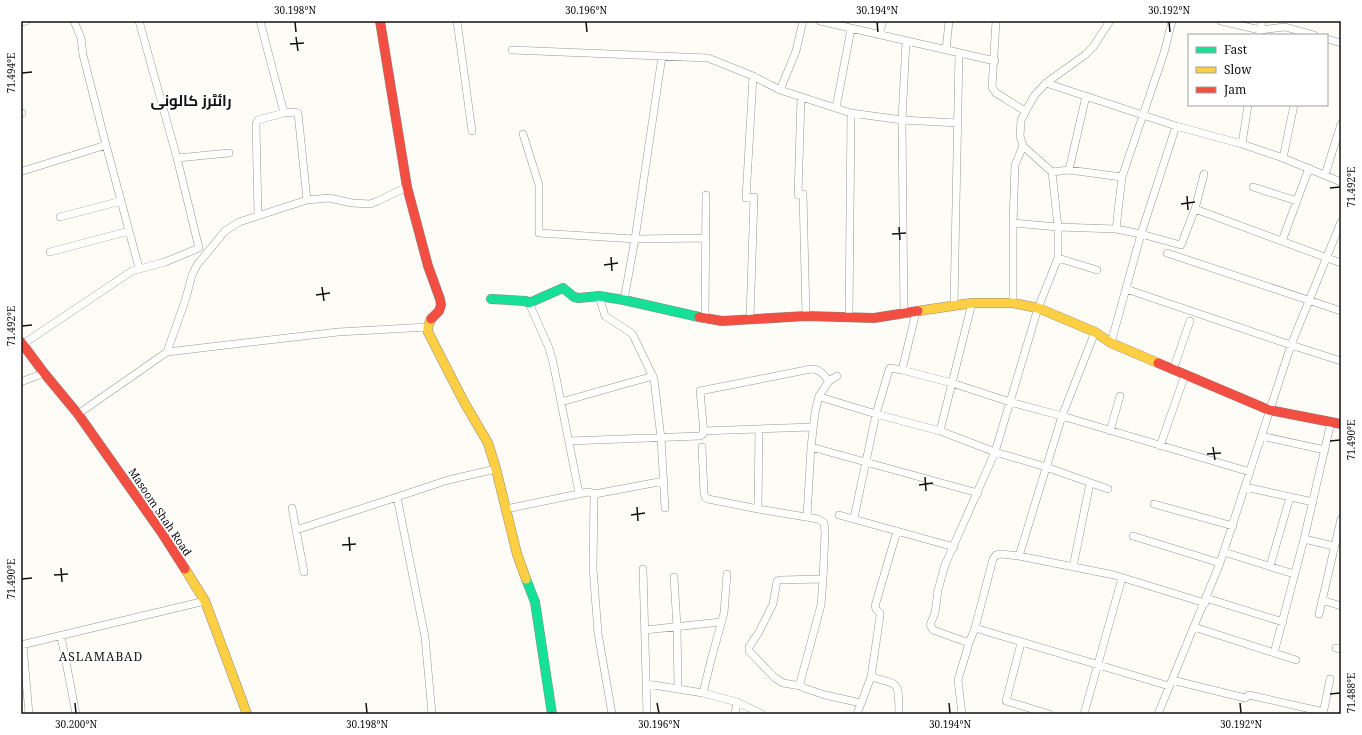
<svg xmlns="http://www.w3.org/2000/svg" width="1362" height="735" font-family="'Noto Serif',Cairo,serif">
<rect width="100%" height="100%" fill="#fdfcf7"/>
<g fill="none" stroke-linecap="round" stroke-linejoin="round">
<defs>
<path id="street" d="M 74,21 L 81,38 L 83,55 L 106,145 L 139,268
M 260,21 L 284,113
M 457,21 L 472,131
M 820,21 L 995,61
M 996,21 L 992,87 L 996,93 L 1025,111
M 1221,21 L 1260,30 L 1285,27 L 1314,35
M 21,22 L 26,21
M 879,35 L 883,21
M 1259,35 L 1262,21
M 1327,39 L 1341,43
M 512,50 L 708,58 L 753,76 L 780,90 L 851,113 L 902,120 L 958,123
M 946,50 L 949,21
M 1046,83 L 1176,126 L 1242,144 L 1283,158 L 1341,182
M 780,90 L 796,51 L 803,21
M 801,97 L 798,195 L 803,194 L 806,316
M 836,108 L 851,29
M 21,113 L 22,113
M 523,134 L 539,185 L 539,233 L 635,239 L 705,238
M 1242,144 L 1248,105
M 177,158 L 229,153
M 1283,158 L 1294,105
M 1069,170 L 1086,96
M 23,171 L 106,145
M 1052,172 L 1069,170 L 1122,177
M 1325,175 L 1341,124
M 1253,187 L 1297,201
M 1195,209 L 1341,263
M 258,215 L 256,124 L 258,120 L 284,113 L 296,112 L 298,113 L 307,200
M 60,217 L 121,201
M 1013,223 L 1058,227 L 1116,229 L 1141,234 L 1181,245 L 1195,209 L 1204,174
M 1116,229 L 1122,177 L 1164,53 L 1172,21
M 1282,241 L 1309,168
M 50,252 L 129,231
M 1167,253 L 1341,311
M 1058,258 L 1097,270
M 1126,289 L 1291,345 L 1341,361
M 599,296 L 605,316 L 630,332 L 633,335 L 654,379 L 661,438 L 665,508
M 624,300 L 635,239 L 662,56
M 529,303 L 549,348 L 553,362 L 579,493
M 1013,303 L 1013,223 L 1015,165 L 1023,146
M 954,305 L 959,53
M 904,314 L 902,120 L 906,41
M 849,317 L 851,113
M 705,319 L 706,195
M 750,319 L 754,197 L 746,198 L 753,76
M 1111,343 L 1141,234 L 1176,126
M 23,344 L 132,271 L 165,262 L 199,248 L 177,158 L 139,21
M 167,352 L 186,298 L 192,275 L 197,265 L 225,231 L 239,222 L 307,200 L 329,198 L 352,203 L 370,204 L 378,201 L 407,187
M 902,370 L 916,312
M 1173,370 L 1190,321
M 21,382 L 44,373
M 820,397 L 876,414 L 940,431 L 995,452 L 1046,467 L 1108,489
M 561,402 L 653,376
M 78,414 L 167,352 L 338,332 L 428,327
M 703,431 L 813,427
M 940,431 L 972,303
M 1110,431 L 1120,396
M 1261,436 L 1325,450
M 569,441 L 700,436 L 704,433 L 700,391 L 811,369 C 820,369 823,374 829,381
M 1160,446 L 1185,375
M 702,447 L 704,493 L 705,497 L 708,499 L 758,509 L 818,519 L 824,523 L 825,532 L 823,579 L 821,605 L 800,683 L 801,686 L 804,688 L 825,695 L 861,703
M 811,447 L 978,493
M 1245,487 L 1313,502
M 1154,504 L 1233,526
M 292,508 L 304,572 L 296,530 L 397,497
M 506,509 L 588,492 L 596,494
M 758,509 L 759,429
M 839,515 L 954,547
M 807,517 L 811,447 L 815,413 L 819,396 L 829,381 L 837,376
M 854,518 L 876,414 L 889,370 L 890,368 L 902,370 L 952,383 L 1010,402 L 1062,416 L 1250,472
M 1133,536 L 1220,563
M 1304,539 L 1334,546
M 1224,552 L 1294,574
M 1019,556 L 1062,416 L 1095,332
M 1270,566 L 1290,497
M 1073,567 L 1090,483
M 643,569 L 647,714
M 674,577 L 677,627 L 678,689
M 1206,598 L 1283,622
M 1322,600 L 1341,606
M 1319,614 L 1341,519
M 1194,627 L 1296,660
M 975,628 L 1169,686
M 645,630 L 721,622
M 61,636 L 76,714
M 969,643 L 975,628 L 993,559 L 996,555 L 1001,554 L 1019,556 L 1114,575 L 1205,603
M 1021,643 L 1006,701 L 1049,714
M 21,645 L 205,601
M 23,645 L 29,714
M 1336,648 L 1341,649
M 1274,653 L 1304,539 L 1331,422
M 871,677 C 902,685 898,682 899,714
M 1172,680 L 1245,698 L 1249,695 L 1324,712
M 647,684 L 703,693 L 737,702 L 762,714
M 801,686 L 783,683 L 775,678 L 749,651 L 749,647 L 759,632 L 773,604 L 777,581 L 780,580 L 823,579
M 703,693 L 711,660 L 724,613 L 727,574
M 432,714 L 425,637 L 397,497 L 448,480 L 496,469
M 612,714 L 598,633 L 593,568 L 594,497 L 596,494 L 600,493 L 664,481
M 735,714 L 737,702
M 857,714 L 871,677 L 880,616 L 880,613 L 876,609 L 875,606 L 897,531
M 962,714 L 958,680 L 969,643 L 933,630 L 930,625 L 935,613 L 938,590 L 945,565 L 995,452 L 1038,308 L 1058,258 L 1058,227 L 1052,172 L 1023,146 L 1020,136 L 1021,120 L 1034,96 L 1046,83 L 1085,55 L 1093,47 L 1110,21
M 1084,714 L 1122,578
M 1158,714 L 1220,563 L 1291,345 L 1341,222
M 1323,714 L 1330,679"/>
<path id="fast" d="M 491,299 L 526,301 L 529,303 L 563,288 L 574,297 L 579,298 L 599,296 L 624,300 L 699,317
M 526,579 L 535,602 L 552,714"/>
<path id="slow" d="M 918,311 L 972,303 L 1013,303 L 1038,308 L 1095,332 L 1111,343 L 1158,363
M 431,319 L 428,327 L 428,332 L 464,402 L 488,443 L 496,469 L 517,554 L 526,579
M 185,569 L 205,601 L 247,714"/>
<path id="jam" d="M 380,21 L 407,187 L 428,266 L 440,299 L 441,305 L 439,311 L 431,319
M 699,317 L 722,321 L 806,316 L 874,318 L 918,311
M 21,342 L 44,373 L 78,414 L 162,533 L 185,569
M 1158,363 L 1269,410 L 1341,424"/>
</defs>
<!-- street casing -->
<use href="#street" stroke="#979795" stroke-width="8"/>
<!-- fast casing -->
<use href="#fast" stroke="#8e8d8b" stroke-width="10"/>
<!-- slow casing -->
<use href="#slow" stroke="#8e8d8b" stroke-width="10"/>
<!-- jam casing -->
<use href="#jam" stroke="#8e8d8b" stroke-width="10"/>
<!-- street -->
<use href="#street" stroke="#fffffe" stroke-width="7"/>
<!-- fast -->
<use href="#fast" stroke="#16e098" stroke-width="9"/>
<!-- slow -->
<use href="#slow" stroke="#ffcf43" stroke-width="9"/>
<!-- jam -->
<use href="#jam" stroke="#f24e42" stroke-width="9"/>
</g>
<!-- ticks -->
<path fill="none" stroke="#111" stroke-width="1.5" d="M 295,22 L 296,32M 586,22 L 587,32M 877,22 L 878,32M 1169,22 L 1170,32M 296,37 L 298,51M 290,44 L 304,43M 22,73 L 32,72M 1330,188 L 1340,187M 1187,196 L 1188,210M 1181,204 L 1195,202M 899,227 L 900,240M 892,234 L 906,233M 611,257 L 612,271M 604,265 L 618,263M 322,287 L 324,301M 316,295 L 330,293M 22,326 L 32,325M 1330,441 L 1340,440M 1213,447 L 1215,460M 1207,454 L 1221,453M 925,477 L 926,491M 919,485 L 933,483M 637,507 L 638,521M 631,515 L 645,513M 349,537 L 350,551M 342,545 L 356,544M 61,568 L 62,582M 54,575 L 68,574M 22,579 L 32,578M 1330,694 L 1340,693M 75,703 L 76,713M 366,703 L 367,713M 657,703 L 659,713M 949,703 L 950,713M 1240,703 L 1241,713"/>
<g text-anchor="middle" stroke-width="4" stroke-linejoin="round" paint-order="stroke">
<!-- street labels -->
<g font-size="11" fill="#111" stroke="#fff">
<text transform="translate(160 512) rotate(56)" y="4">Masoom Shah Road</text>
</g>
<!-- neighbourhood labels -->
<g font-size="12" letter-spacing="1" fill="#111" stroke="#fff">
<text x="101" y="661">ASLAMABAD</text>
</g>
<!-- district labels -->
<g font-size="15" font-weight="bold" fill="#111" stroke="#fff">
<text x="191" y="106">رائٹرز کالونی</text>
</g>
</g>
<!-- border -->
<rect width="1362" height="735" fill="none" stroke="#ffffff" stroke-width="44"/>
<!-- legend -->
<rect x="1188" y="34" width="140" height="72" fill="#ffffff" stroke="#a0a0a0"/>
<rect x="1196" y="47" width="20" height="6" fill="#16e098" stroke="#a0a0a0"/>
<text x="1224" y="54" font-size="12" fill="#111111">Fast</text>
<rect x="1196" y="67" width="20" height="6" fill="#ffcf43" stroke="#a0a0a0"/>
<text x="1224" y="74" font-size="12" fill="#111111">Slow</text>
<rect x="1196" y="87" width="20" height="6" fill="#f24e42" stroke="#a0a0a0"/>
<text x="1224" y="94" font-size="12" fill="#111111">Jam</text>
<rect x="22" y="22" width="1318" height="691" fill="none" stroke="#111" stroke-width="1.5"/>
<g font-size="10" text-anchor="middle" fill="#111">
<text x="295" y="14">30.198°N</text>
<text x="586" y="14">30.196°N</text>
<text x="877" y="14">30.194°N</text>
<text x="1169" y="14">30.192°N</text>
<text transform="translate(11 73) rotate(-90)" y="4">71.494°E</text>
<text transform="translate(1351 187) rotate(-90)" y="4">71.492°E</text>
<text transform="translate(11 326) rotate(-90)" y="4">71.492°E</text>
<text transform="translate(1351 440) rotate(-90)" y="4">71.490°E</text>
<text transform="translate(11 579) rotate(-90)" y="4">71.490°E</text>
<text transform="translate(1351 693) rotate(-90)" y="4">71.488°E</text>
<text x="76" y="728">30.200°N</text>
<text x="367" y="728">30.198°N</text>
<text x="659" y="728">30.196°N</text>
<text x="950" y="728">30.194°N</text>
<text x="1241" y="728">30.192°N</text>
</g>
</svg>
